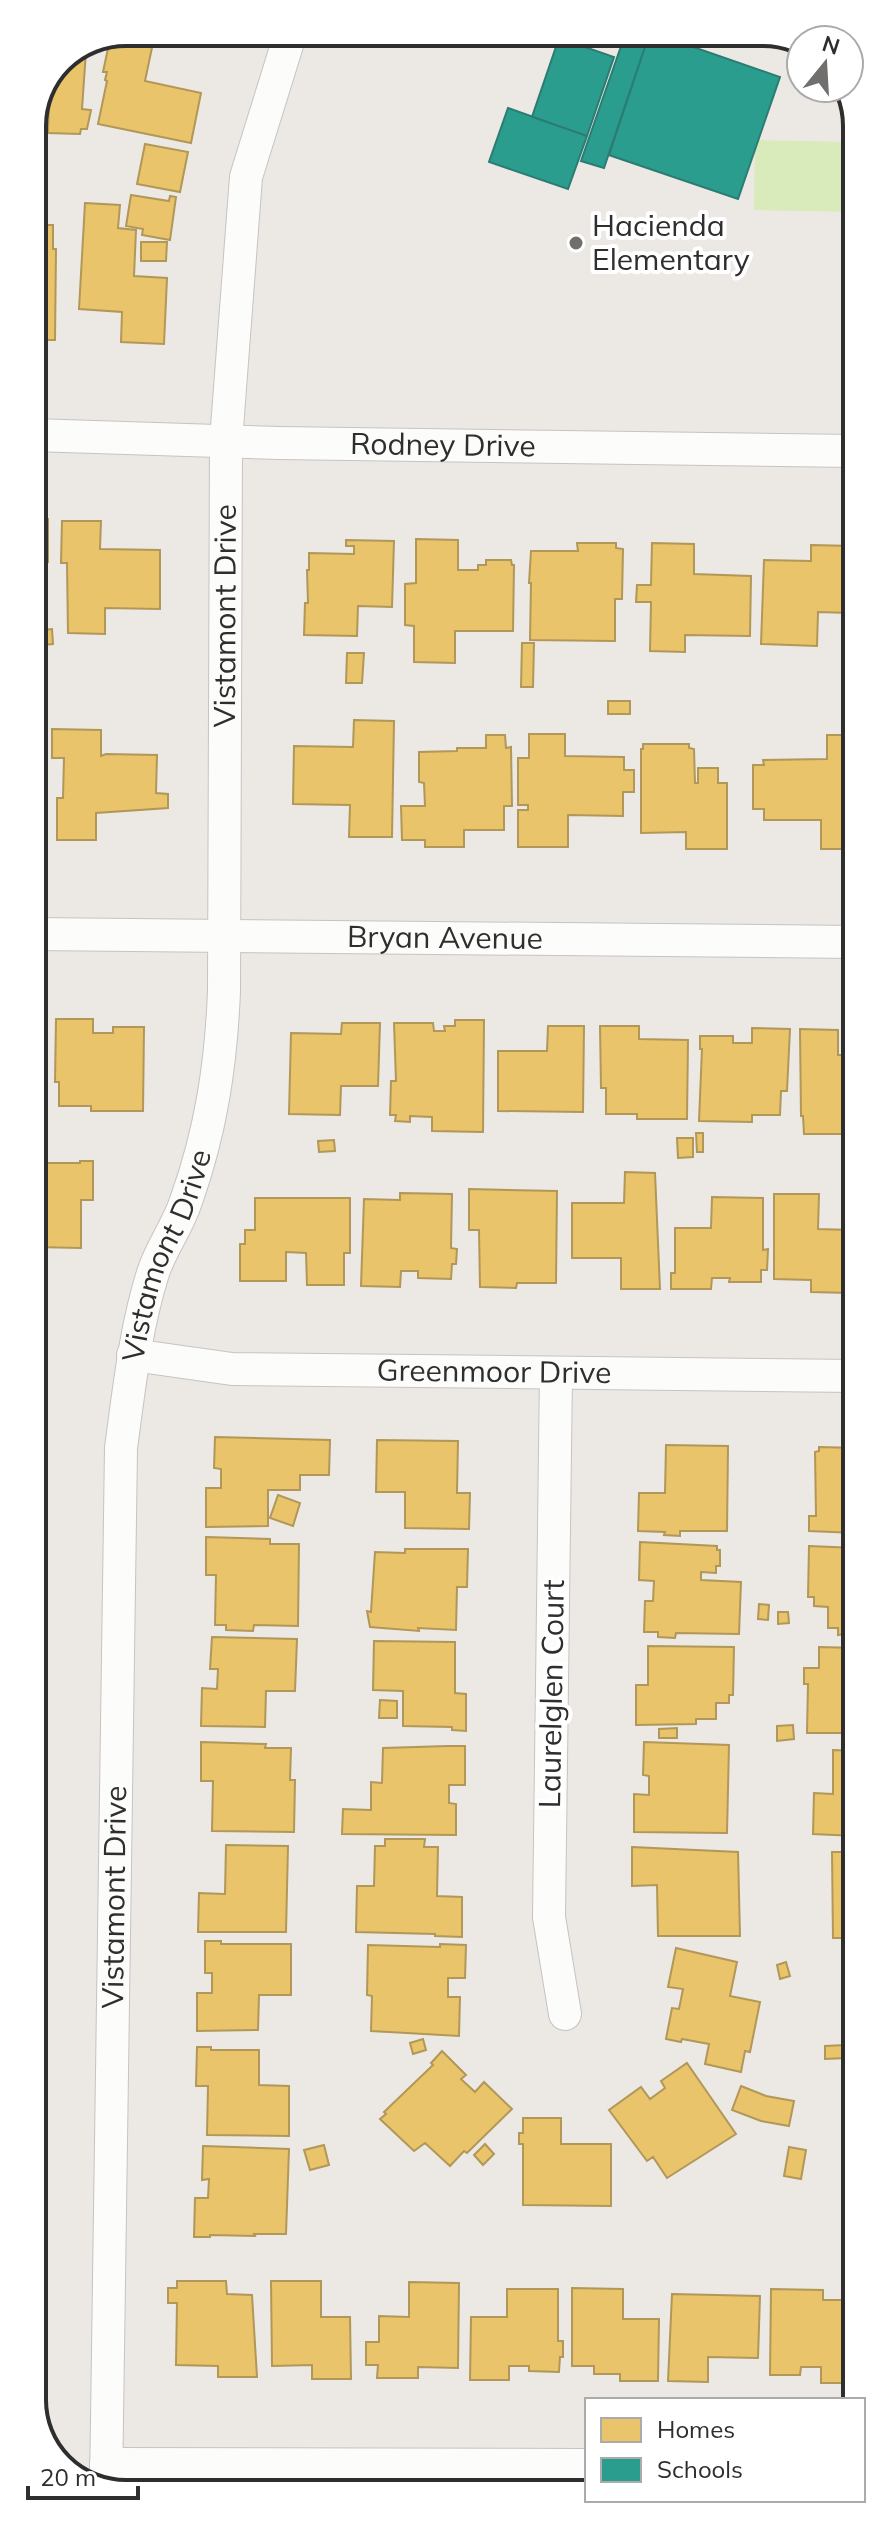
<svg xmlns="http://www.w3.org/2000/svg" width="889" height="2526" font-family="Mulish,sans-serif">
<rect width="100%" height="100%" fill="#ece8e4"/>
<!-- pitch -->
<path fill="#d9eabb" d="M 755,140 L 854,142 L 854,212 L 754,210 Z"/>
<!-- homes -->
<path fill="#e9c46a" stroke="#b19758" stroke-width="2" d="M 126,32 L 154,38 L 145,81 L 201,93 L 191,143 L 98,124 L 107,81 L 105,80 L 107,72 L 103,72 L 110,39 Z
M 80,51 L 86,51 L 82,109 L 91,110 L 87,129 L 81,129 L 80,134 L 48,133 L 49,101 L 41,100 L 60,59 Z
M 145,144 L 188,152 L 180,192 L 137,184 Z
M 131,195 L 169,201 L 170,196 L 176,197 L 170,240 L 142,235 L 143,229 L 126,226 Z
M 85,203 L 120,205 L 118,228 L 136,230 L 134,276 L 167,278 L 164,344 L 121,342 L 122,312 L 79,309 Z
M 32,225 L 53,225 L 53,249 L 56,249 L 55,340 L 32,340 Z
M 141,242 L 167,242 L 166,261 L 141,261 Z
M 33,519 L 48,519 L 48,562 L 44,562 L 41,617 L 33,617 Z
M 62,521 L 101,521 L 100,549 L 160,550 L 160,609 L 105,608 L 105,634 L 68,633 L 67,563 L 61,563 Z
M 416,539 L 458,540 L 458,570 L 478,570 L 478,565 L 486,565 L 486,560 L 511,560 L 512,565 L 514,565 L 513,631 L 455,631 L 455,663 L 414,662 L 414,626 L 405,625 L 405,584 L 416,583 Z
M 346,540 L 394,541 L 392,607 L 358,606 L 357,636 L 304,635 L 305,603 L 308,603 L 307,570 L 309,570 L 309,553 L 354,554 L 354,546 L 346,546 Z
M 577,543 L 616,543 L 616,548 L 623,549 L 622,599 L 615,599 L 615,641 L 530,640 L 531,583 L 529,583 L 531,551 L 578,551 Z
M 652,543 L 694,544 L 694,574 L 751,576 L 750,636 L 685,635 L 685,652 L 650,651 L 651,602 L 636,602 L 637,585 L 651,585 Z
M 811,545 L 852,546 L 849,613 L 818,612 L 817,646 L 761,644 L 764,560 L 811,561 Z
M 52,629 L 53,644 L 43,645 L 42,630 Z
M 522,643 L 534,643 L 533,687 L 521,687 Z
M 347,653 L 364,653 L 362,683 L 346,683 Z
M 608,701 L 630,701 L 630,714 L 608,714 Z
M 354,720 L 394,721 L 392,837 L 349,837 L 350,805 L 293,804 L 294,746 L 353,747 Z
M 52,729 L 101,730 L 101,756 L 106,754 L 157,755 L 156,793 L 168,794 L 168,808 L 96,813 L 96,840 L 57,840 L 57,798 L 63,798 L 64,758 L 52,758 Z
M 529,734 L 565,734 L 565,756 L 624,757 L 624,770 L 634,770 L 634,792 L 623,792 L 623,816 L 568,815 L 568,847 L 518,847 L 518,810 L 528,810 L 528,805 L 518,805 L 518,758 L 529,758 Z
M 486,735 L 505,735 L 506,748 L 511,747 L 512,806 L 504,806 L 504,830 L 464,830 L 464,847 L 425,847 L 425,840 L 402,840 L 401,806 L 425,806 L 424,783 L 419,782 L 419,752 L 457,751 L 457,748 L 486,748 Z
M 827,735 L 855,735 L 855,849 L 821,849 L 821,820 L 764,820 L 764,809 L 753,809 L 753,765 L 764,765 L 763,760 L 827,759 Z
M 643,744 L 689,744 L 689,748 L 694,749 L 695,783 L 698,783 L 698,768 L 718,768 L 718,783 L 727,783 L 727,849 L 686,849 L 686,832 L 641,833 L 641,749 L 643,749 Z
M 33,751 L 42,751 L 42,840 L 33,840 Z
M 56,1019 L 93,1019 L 93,1033 L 113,1033 L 113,1027 L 144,1027 L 143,1111 L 91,1111 L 91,1106 L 59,1106 L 59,1082 L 55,1082 Z
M 455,1020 L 484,1020 L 483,1132 L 432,1131 L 432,1117 L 410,1116 L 410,1122 L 395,1121 L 396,1115 L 390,1115 L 391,1081 L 396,1081 L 394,1023 L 433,1023 L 434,1031 L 445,1031 L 444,1026 L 455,1026 Z
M 342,1023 L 380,1023 L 378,1086 L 341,1086 L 340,1115 L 289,1114 L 291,1033 L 341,1034 Z
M 548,1026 L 584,1026 L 583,1112 L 498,1111 L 498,1051 L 547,1051 Z
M 600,1026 L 639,1026 L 639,1039 L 688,1040 L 687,1119 L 637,1119 L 637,1114 L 606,1114 L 606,1088 L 601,1088 Z
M 752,1028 L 790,1029 L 787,1091 L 781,1091 L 780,1115 L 752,1115 L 752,1122 L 699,1121 L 702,1049 L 700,1049 L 700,1036 L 733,1036 L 733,1043 L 752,1043 Z
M 800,1029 L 838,1030 L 838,1055 L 855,1055 L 855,1116 L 846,1116 L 846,1134 L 804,1134 L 803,1116 L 801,1116 Z
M 696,1133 L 703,1133 L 703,1152 L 697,1152 Z
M 677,1138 L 693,1138 L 693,1157 L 678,1158 Z
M 334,1140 L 335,1151 L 319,1152 L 318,1141 Z
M 80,1161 L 93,1161 L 93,1200 L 81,1200 L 81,1248 L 34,1247 L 34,1163 L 80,1163 Z
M 625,1172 L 655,1173 L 660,1289 L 621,1289 L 621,1258 L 572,1258 L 572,1203 L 624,1203 Z
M 469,1189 L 557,1191 L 556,1283 L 517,1283 L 516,1288 L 480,1287 L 479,1230 L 469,1230 Z
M 400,1193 L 452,1194 L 451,1248 L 457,1249 L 456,1264 L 452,1264 L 451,1279 L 418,1278 L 418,1271 L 401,1271 L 400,1287 L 361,1286 L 364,1199 L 400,1200 Z
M 774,1194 L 819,1194 L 818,1229 L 851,1230 L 850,1293 L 811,1292 L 811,1280 L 774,1279 Z
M 712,1197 L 763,1198 L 763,1250 L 768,1249 L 767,1270 L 761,1270 L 761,1282 L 729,1282 L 730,1278 L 712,1278 L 711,1289 L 671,1289 L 671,1273 L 675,1273 L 675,1228 L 711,1228 Z
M 255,1198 L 350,1198 L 350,1253 L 344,1253 L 344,1285 L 307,1285 L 306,1253 L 286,1252 L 286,1281 L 240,1281 L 240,1244 L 245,1244 L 245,1230 L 255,1230 Z
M 34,1260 L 39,1260 L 39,1292 L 34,1292 Z
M 34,1312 L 46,1312 L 45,1351 L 34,1350 Z
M 34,1361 L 38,1361 L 37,1399 L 34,1399 Z
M 215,1437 L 330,1440 L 329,1475 L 300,1475 L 300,1490 L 268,1490 L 268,1526 L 206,1527 L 206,1488 L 221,1488 L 221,1469 L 214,1468 Z
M 377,1440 L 458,1441 L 457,1493 L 470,1493 L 469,1529 L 405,1528 L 405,1492 L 376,1492 Z
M 666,1445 L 728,1446 L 727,1531 L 680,1531 L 680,1536 L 664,1535 L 665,1532 L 638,1531 L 639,1493 L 665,1493 Z
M 819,1447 L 856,1448 L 856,1533 L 809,1531 L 809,1516 L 816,1516 L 815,1452 L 819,1451 Z
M 278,1495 L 300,1503 L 293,1526 L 270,1518 Z
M 206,1537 L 270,1539 L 270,1544 L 299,1544 L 298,1626 L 254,1625 L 253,1631 L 226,1630 L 226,1625 L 215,1625 L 216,1575 L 206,1575 Z
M 640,1542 L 717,1546 L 717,1550 L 720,1550 L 720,1566 L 716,1566 L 716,1573 L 701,1572 L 701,1580 L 741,1582 L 739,1634 L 676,1633 L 675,1638 L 658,1637 L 658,1632 L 644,1632 L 645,1601 L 653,1601 L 654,1581 L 639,1580 Z
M 809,1546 L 856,1548 L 856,1632 L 838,1635 L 838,1628 L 828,1628 L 828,1607 L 814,1606 L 814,1597 L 808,1597 Z
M 405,1549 L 468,1549 L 467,1587 L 457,1587 L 456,1630 L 418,1628 L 419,1631 L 370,1627 L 367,1611 L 371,1612 L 375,1552 L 405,1553 Z
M 759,1604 L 769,1605 L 768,1620 L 758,1619 Z
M 778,1612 L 788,1612 L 789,1623 L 778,1624 Z
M 212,1637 L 297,1639 L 295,1691 L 266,1691 L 265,1727 L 201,1726 L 202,1688 L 217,1689 L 218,1669 L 210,1669 Z
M 374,1641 L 455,1642 L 455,1693 L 466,1694 L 466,1731 L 452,1730 L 452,1727 L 403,1726 L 403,1691 L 373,1690 Z
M 648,1646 L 734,1647 L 733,1695 L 729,1695 L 729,1703 L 716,1703 L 716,1719 L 696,1719 L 696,1724 L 636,1725 L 636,1685 L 648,1685 Z
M 819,1647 L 856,1648 L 856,1733 L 807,1733 L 808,1684 L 804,1684 L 804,1668 L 819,1668 Z
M 380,1700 L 397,1701 L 397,1718 L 379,1718 Z
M 793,1725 L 794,1739 L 777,1741 L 777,1726 Z
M 677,1728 L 677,1738 L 659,1738 L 659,1729 Z
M 201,1742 L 266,1744 L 265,1748 L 291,1748 L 290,1780 L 295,1780 L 294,1832 L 212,1831 L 213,1781 L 201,1781 Z
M 644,1742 L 729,1745 L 727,1833 L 634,1832 L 634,1794 L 649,1795 L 649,1776 L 643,1775 Z
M 448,1746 L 465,1746 L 465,1785 L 449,1785 L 449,1803 L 456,1804 L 456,1835 L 342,1834 L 343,1809 L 371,1810 L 371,1782 L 382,1783 L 383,1748 Z
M 833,1750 L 856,1751 L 856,1836 L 813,1834 L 814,1793 L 833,1794 Z
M 385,1839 L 425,1839 L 424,1847 L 438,1847 L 437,1896 L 462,1897 L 462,1937 L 435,1936 L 435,1934 L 356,1932 L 357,1886 L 374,1886 L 375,1846 L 385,1846 Z
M 226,1845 L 288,1846 L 286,1932 L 198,1932 L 199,1893 L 225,1894 Z
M 632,1847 L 738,1852 L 740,1936 L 658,1936 L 657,1885 L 632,1886 Z
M 832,1852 L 856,1852 L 856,1938 L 833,1938 Z
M 205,1941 L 221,1941 L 221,1944 L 291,1944 L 291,1995 L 259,1995 L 258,2030 L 197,2031 L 197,1993 L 212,1993 L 212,1973 L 205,1973 Z
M 440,1944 L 466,1945 L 465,1978 L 448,1978 L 448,1997 L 460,1997 L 459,2036 L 371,2031 L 372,1996 L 367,1995 L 368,1945 L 440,1947 Z
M 676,1948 L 737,1962 L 730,1996 L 760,2002 L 750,2052 L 745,2051 L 741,2072 L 705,2064 L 709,2044 L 682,2039 L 681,2042 L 666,2039 L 672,2008 L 679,2009 L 683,1989 L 668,1987 Z
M 843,1953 L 856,1953 L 856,2030 L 850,2030 L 851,1996 L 843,1996 Z
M 786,1962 L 790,1976 L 780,1979 L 777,1965 Z
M 423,2039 L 426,2050 L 413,2054 L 410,2043 Z
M 845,2045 L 846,2058 L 825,2059 L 825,2046 Z
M 197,2047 L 211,2047 L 211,2050 L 259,2050 L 259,2085 L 289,2086 L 289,2136 L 207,2135 L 208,2086 L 196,2086 Z
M 442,2051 L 466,2075 L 461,2079 L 475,2092 L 484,2082 L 512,2109 L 467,2153 L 464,2151 L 450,2166 L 425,2143 L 414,2151 L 380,2119 L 386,2114 L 384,2112 L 433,2065 L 431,2063 Z
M 849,2052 L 856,2052 L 857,2105 L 848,2104 Z
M 687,2063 L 736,2134 L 667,2178 L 653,2157 L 647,2161 L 609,2110 L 641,2087 L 650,2099 L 665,2088 L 661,2081 Z
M 741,2086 L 766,2096 L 794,2101 L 789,2126 L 761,2121 L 732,2110 Z
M 523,2118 L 561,2118 L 561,2144 L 611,2144 L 611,2206 L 523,2205 L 523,2144 L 519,2144 L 519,2133 L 523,2133 Z
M 485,2144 L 494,2154 L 483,2165 L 474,2155 Z
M 324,2145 L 329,2165 L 310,2170 L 304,2150 Z
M 203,2146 L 289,2149 L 286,2234 L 254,2234 L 255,2236 L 210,2235 L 210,2237 L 194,2237 L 195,2198 L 208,2198 L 209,2179 L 202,2180 Z
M 789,2147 L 806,2150 L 801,2179 L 784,2176 Z
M 854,2154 L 857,2154 L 857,2239 L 853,2239 Z
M 177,2281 L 226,2281 L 227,2294 L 252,2295 L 257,2377 L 218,2377 L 218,2366 L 176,2365 L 177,2303 L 168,2303 L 168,2288 L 177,2288 Z
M 271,2281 L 321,2281 L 321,2317 L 350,2317 L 351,2379 L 312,2379 L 312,2365 L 272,2366 Z
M 409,2282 L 459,2283 L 458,2368 L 418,2367 L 418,2378 L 377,2378 L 378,2365 L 366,2365 L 366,2342 L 379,2342 L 379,2316 L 409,2317 Z
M 572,2288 L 623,2289 L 623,2319 L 659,2319 L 658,2381 L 620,2381 L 620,2374 L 594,2374 L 594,2366 L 572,2366 Z
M 507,2289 L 558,2289 L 558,2341 L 563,2341 L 563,2357 L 560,2357 L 559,2372 L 529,2371 L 529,2366 L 509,2366 L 509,2380 L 470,2380 L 471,2317 L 507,2317 Z
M 771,2289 L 823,2290 L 823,2300 L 856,2300 L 857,2383 L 821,2383 L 821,2367 L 801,2367 L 800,2375 L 770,2375 Z
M 672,2294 L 760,2296 L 758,2358 L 708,2357 L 708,2382 L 668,2381 Z"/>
<!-- schools -->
<path fill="#2a9d8f" stroke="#2b7c72" stroke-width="2" d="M 596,32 L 626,32 L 622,41 Z
M 626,32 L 650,32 L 604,168 L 581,161 Z
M 650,32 L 780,77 L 738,199 L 609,155 Z
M 559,38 L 614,57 L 587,136 L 532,117 Z
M 508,108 L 587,136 L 568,189 L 489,162 Z"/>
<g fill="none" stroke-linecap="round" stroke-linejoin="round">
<defs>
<g id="minor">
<path id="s1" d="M 33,435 L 279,443 L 854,451"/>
<path id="s2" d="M 33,934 L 855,942"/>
<path id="s3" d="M 133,1355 L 232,1369 L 856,1376"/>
<path d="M 556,1373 L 549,1917 L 565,2014"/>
<path d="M 106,2464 L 587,2465"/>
<path id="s4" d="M 106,2489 L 121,1448 C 129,1390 135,1330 153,1273 C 161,1248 178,1226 186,1201 C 211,1131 221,1065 224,991 L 226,441 L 246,177 L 291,32"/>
</g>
</defs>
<!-- minor casing -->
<use href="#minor" stroke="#c5c4c5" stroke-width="34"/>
<!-- minor -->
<use href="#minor" stroke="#fcfcfb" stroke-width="32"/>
</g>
<!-- markers -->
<circle fill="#706f6e" stroke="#fff" stroke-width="3" cx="576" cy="243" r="8"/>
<g text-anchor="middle" stroke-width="8" stroke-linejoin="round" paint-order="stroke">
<!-- poi labels -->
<g font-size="30" fill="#2e2e2e" stroke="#fff" text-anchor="start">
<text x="592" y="236">Hacienda<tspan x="592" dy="34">Elementary</tspan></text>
</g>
<!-- street labels -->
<g font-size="30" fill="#2e2e2e" stroke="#fff">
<text dy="10" stroke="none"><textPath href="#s1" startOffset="410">Rodney Drive</textPath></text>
<text dy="10" stroke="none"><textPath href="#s4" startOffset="1888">Vistamont Drive</textPath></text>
<text dy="10" stroke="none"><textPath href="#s2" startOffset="412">Bryan Avenue</textPath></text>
<text dy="10" stroke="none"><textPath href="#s4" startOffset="1240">Vistamont Drive</textPath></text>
<text dy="10" stroke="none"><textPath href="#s3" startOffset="362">Greenmoor Drive</textPath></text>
<text transform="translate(552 1694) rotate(-89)" y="10">Laurelglen Court</text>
<text dy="10" stroke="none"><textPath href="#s4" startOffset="592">Vistamont Drive</textPath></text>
</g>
</g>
<!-- crop -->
<path d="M0 0H889V2526H0ZM126 46H763A80 80 0 0 1 843 126V2400A80 80 0 0 1 763 2480H126A80 80 0 0 1 46 2400V126A80 80 0 0 1 126 46Z" fill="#fff" fill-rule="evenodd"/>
<path fill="none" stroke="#2e2e2e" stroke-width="4" d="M126 46H763A80 80 0 0 1 843 126V2400A80 80 0 0 1 763 2480H126A80 80 0 0 1 46 2400V126A80 80 0 0 1 126 46Z"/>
<!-- legend -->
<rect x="585" y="2398" width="280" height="104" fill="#ffffff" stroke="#ababab" stroke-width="2"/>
<rect x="601" y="2418" width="40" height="24" fill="#e9c46a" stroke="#ababab" stroke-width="2"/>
<text x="657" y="2438" font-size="24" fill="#2e2e2e">Homes</text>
<rect x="601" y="2458" width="40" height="24" fill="#2a9d8f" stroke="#ababab" stroke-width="2"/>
<text x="657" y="2478" font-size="24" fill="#2e2e2e">Schools</text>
<!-- north arrow -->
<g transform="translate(825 64) rotate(18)"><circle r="38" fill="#ffffff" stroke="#ababab" stroke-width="2"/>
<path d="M0-6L14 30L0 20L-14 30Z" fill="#706f6e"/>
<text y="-12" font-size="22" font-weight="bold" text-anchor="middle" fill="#2e2e2e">N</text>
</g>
<!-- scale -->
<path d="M28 2486v12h110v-12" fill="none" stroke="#2e2e2e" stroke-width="4"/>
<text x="40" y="2486" font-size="24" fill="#2e2e2e" stroke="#ffffff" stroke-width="6" paint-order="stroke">20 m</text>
</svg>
